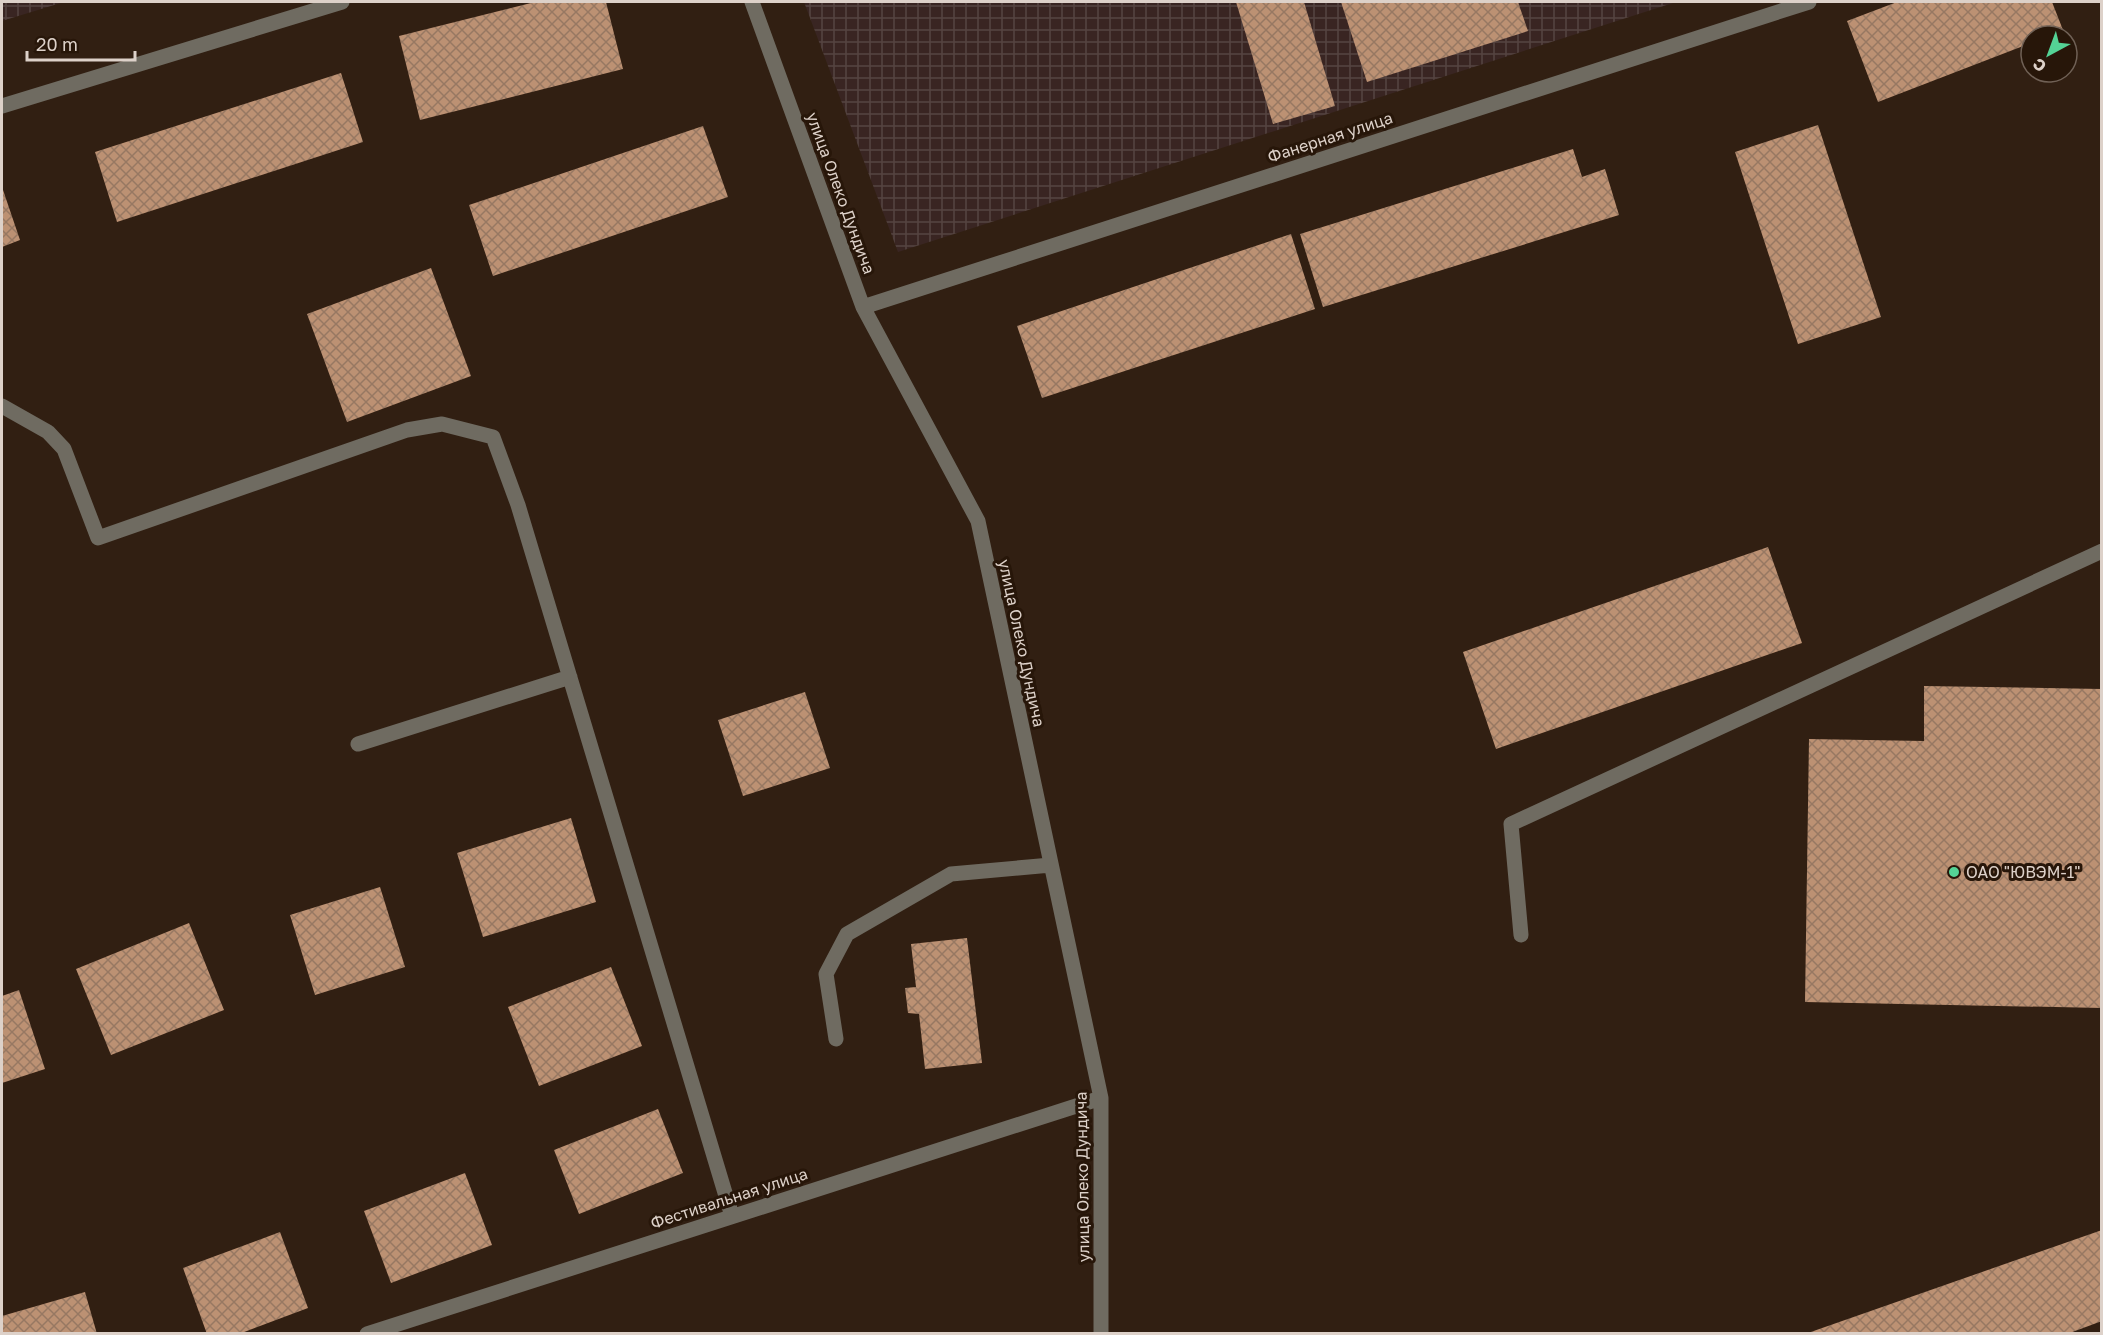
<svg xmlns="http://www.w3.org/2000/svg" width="2103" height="1335" font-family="'Golos Text',sans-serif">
<defs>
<pattern id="industrial-grid" width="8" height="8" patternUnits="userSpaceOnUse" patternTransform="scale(1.5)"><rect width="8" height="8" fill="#392522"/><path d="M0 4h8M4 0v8" fill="none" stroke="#554441"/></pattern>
<pattern id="building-cross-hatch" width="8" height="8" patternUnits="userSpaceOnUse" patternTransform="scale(1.5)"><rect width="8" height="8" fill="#bc9173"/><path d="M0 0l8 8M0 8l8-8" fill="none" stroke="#977862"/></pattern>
</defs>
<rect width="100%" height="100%" fill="#311f12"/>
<!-- industrial -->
<path fill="url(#industrial-grid)" d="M 2,2 L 64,2 L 2,21 Z
M 804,2 L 1676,2 L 898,252 Z"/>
<!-- building -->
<path fill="url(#building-cross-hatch)" d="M 535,2 L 606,2 L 623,69 L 420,120 L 399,36 Z
M 1236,2 L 1304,2 L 1335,106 L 1273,124 Z
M 1341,2 L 1518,2 L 1528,31 L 1367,82 Z
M 1897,2 L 2052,2 L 2063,30 L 2049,36 L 2031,36 L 2031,43 L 1878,102 L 1847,21 Z
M 341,73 L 363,142 L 117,222 L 95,152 Z
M 1818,125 L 1881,317 L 1798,344 L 1735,152 Z
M 703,126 L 728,197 L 493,276 L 469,205 Z
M 1573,149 L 1582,177 L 1605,169 L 1619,215 L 1323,307 L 1300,234 Z
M 2,187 L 20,240 L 2,247 Z
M 1291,234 L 1315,309 L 1042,398 L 1017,326 Z
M 431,268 L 471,376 L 347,422 L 307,314 Z
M 1768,547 L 1802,643 L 1496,749 L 1463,652 Z
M 1924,686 L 2102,689 L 2102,1008 L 1805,1002 L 1809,739 L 1924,741 Z
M 805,692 L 830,768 L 743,796 L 718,720 Z
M 571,818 L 596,902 L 483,937 L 457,853 Z
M 380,887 L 405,967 L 315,995 L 290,915 Z
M 189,923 L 224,1010 L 111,1055 L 76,969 Z
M 967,938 L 982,1063 L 925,1069 L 919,1014 L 908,1013 L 905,988 L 916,987 L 911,944 Z
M 611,967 L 642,1046 L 539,1086 L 508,1007 Z
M 19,990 L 45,1069 L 2,1083 L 2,996 Z
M 658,1109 L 683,1173 L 579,1214 L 554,1150 Z
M 465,1173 L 492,1245 L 391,1283 L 364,1211 Z
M 2102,1230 L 2102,1321 L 2067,1334 L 1805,1334 Z
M 280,1232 L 308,1308 L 239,1334 L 207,1334 L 183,1268 Z
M 85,1292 L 97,1334 L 2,1334 L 2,1316 Z"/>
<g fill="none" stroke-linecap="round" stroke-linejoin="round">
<!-- minor -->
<path stroke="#6f6b61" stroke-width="15" d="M 752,2 L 863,307 L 978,521 L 1101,1098 L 1101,1334
M 2,106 L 342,2
M 863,307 L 1809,2
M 2,406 L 48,432 L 64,449 L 98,538 L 407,430 L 442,424 L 493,437 L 518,505 L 732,1216
M 358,744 L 570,677
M 1521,935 L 1511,824 L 2102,551
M 836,1039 L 826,974 L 847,934 L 951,874 L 1051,865
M 367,1334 L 1101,1098"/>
</g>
<!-- markers -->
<circle fill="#54d396" stroke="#271609" stroke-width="2" cx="1954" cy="872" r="6"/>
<g text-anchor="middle" stroke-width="6" stroke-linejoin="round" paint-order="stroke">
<!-- street labels -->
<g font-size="16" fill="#ddd1c9" stroke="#271609">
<text transform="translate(1330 137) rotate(-18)" y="6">Фанерная улица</text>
<text transform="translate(841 193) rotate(70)" y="6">улица Олеко Дундича</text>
<text transform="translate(1022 643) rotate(78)" y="6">улица Олеко Дундича</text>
<text transform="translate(1082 1177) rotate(-91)" y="6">улица Олеко Дундича</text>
<text transform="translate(729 1198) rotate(-18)" y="6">Фестивальная улица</text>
</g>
<!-- poi labels -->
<g font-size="16" fill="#ddd1c9" stroke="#271609" text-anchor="start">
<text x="1966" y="878">ОАО "ЮВЭМ-1"</text>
</g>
</g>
<!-- border -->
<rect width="2103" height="1335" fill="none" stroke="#ddd1c9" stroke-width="6"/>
<!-- north arrow -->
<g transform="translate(2049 54) rotate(221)"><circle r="28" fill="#271609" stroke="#706156" stroke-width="1.5"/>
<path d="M0-4.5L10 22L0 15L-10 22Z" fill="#54d396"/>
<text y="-9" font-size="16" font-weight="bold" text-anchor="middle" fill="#ddd1c9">С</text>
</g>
<!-- scale -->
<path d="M27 51v9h108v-9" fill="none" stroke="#ddd1c9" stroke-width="3"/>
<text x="36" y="51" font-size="18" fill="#ddd1c9" stroke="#271609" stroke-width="4.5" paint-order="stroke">20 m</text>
</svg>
